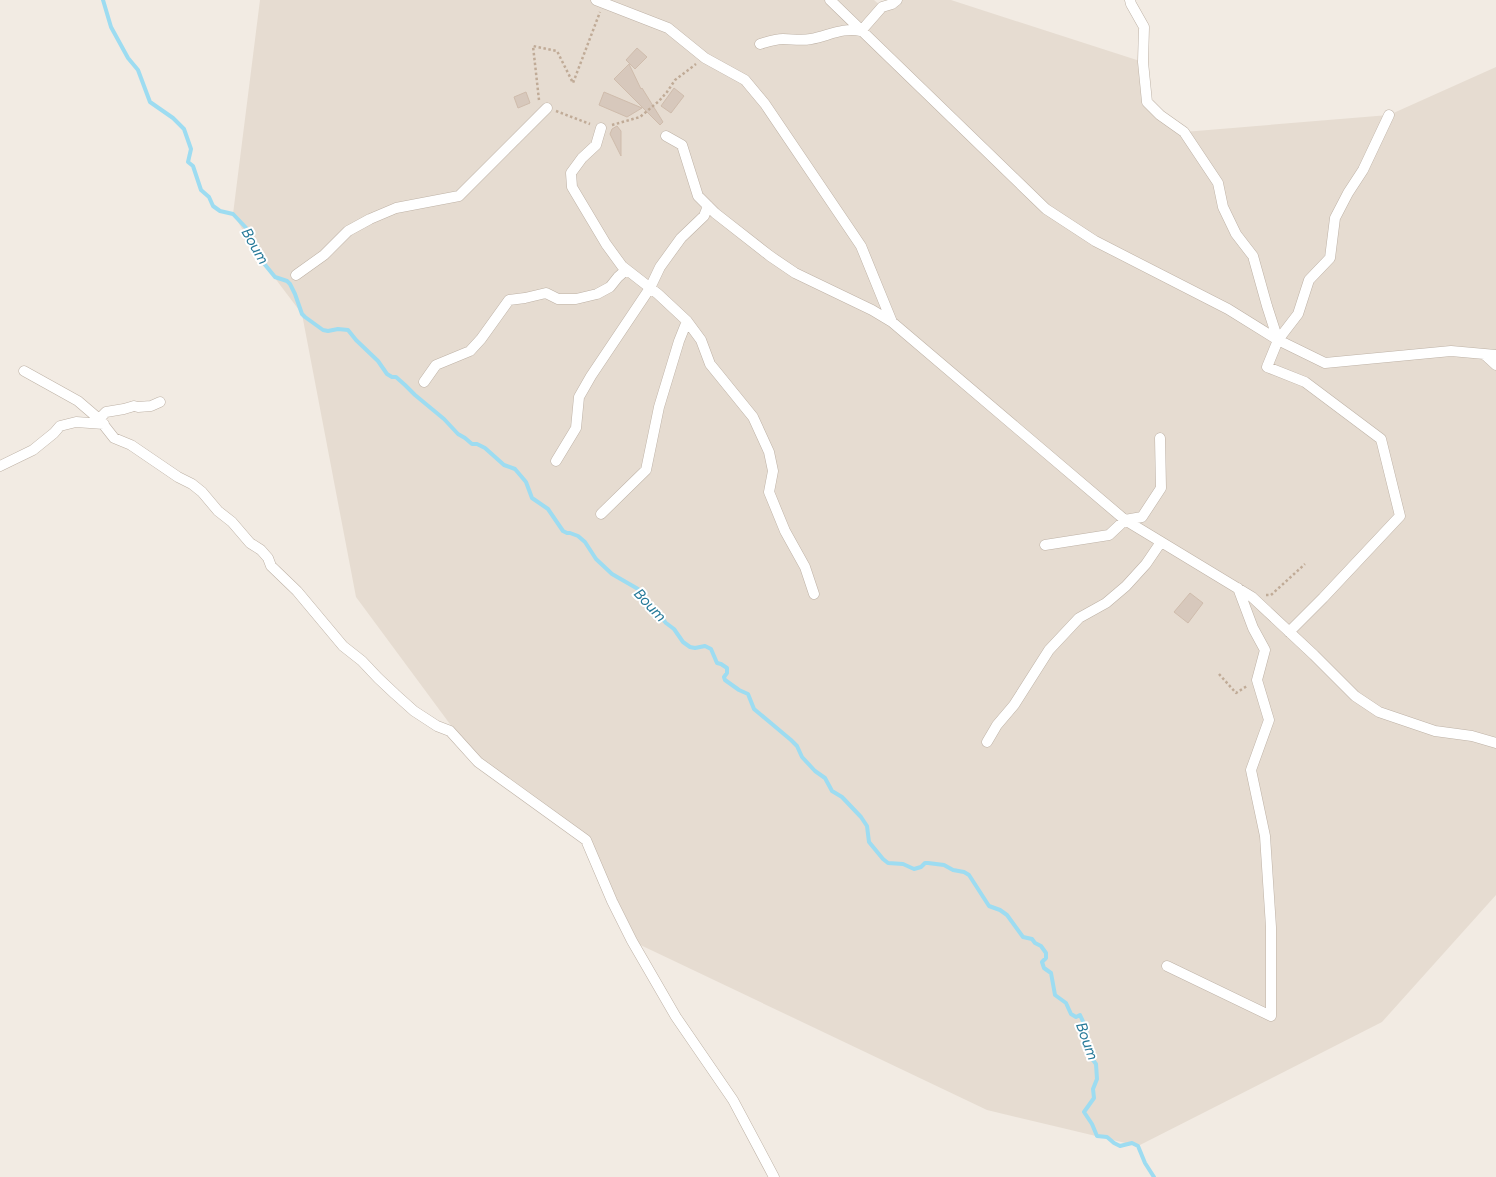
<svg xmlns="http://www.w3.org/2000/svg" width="1496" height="1177" font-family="Figtree,sans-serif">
<rect width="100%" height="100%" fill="#f2ebe3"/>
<!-- residential -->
<path fill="#e6dcd1" d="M 260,0 L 874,0 L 882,7 L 899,0 L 951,0 L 1143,62 L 1147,102 L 1184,132 L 1389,115 L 1496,67 L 1496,895 L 1382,1022 L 1138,1146 L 987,1110 L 632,941 L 586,840 L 478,762 L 356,597 L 302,314 L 262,261 L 233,214 Z"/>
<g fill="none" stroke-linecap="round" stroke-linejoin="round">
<!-- stream -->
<path stroke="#9ddcf1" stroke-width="4" d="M 103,0 L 111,27 L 128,58 L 138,70 L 150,102 L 173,118 L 184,129 L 191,149 L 188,162 L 193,166 L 201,190 L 209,197 L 213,206 L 220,211 L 233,214 L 250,232 L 262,261 L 275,277 L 287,281 L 290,284 L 295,294 L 302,314 L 305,317 L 323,330 L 328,331 L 338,329 L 348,330 L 356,340 L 378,361 L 387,374 L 392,377 L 396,377 L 405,385 L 415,395 L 444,419 L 458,434 L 465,438 L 472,444 L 477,444 L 485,448 L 504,465 L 515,469 L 526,482 L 532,498 L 548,509 L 563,531 L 567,533 L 570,533 L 578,536 L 585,542 L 596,559 L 612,574 L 638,589 L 666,623 L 674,629 L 683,642 L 690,647 L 695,648 L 705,646 L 711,649 L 717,663 L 721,664 L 727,668 L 727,673 L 724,677 L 725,680 L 739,690 L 748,694 L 754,709 L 791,740 L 797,746 L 802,757 L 815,771 L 825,778 L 832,791 L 842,797 L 861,817 L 867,826 L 869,842 L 883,859 L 888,863 L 903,864 L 914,869 L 921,867 L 925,863 L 928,863 L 944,865 L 953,870 L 964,872 L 969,875 L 989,906 L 1000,910 L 1007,915 L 1023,937 L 1032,939 L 1035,943 L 1041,946 L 1046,953 L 1046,958 L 1042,962 L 1044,968 L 1051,973 L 1055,995 L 1066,1003 L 1071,1014 L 1076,1017 L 1080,1015 L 1086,1028 L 1088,1044 L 1093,1060 L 1096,1064 L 1097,1079 L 1093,1089 L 1094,1098 L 1084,1112 L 1092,1124 L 1097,1136 L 1107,1137 L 1114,1143 L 1120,1146 L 1132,1143 L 1138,1146 L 1145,1163 L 1154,1177"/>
</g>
<!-- building -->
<path fill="#d7c8bc" stroke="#cfbcac" d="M 637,48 L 647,57 L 635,69 L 626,60 Z
M 629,64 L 641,89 L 642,88 L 663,122 L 660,125 L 614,79 Z
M 674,88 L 684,96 L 671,113 L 661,106 Z
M 526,92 L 530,103 L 518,108 L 514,97 Z
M 604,92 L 642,108 L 627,117 L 599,105 Z
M 617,126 L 621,131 L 621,156 L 610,134 L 612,129 Z
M 1190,593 L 1203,603 L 1188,623 L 1174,612 Z"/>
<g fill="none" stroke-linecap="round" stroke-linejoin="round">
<defs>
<path id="street" d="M 596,0 L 668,28 L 705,58 L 745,80 L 765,104 L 861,246 L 892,322 L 1125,520 L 1252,597 L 1314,655 L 1355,696 L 1379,712 L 1435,731 L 1472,736 L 1496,743
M 830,0 L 1046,209 L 1095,241 L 1228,309 L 1278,340 L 1267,306 L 1253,256 L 1236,234 L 1223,207 L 1218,183 L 1184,132 L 1160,115 L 1147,102 L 1143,62 L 1144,27 L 1131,4 L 1130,0
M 760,44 C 767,42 775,39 783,39 C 792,39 801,41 811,39 C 828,36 843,27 861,31 L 882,7 L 892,4 L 897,0
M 601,128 L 596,145 L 582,158 L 571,173 L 572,187 L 606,244 L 622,266 L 658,294 L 687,321 L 701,340 L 710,364 L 753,417 L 769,452 L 773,471 L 769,492 L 785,531 L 805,567 L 814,594
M 666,136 L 682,145 L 698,196 L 715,213 L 770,256 L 795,273 L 872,310 L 892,322
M 296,275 L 324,255 L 348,231 L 370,219 L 396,208 L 459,196 L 547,108
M 1278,340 L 1298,314 L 1309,280 L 1330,258 L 1335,218 L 1348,193 L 1363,170 L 1389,115
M 1484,354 L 1496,365
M 24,371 L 78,401 L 99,419 L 114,438 L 131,445 L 178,477 L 192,484 L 202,492 L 218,511 L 232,522 L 250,543 L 261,550 L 268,558 L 271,566 L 297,591 L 343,646 L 362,661 L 378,678 L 395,694 L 414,711 L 437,726 L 450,731 L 478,762 L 586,840 L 612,901 L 632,941 L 676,1017 L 733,1100 L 774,1177
M 424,382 L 436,365 L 470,351 L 481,339 L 509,300 L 525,298 L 546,293 L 558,299 L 576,299 L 597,294 L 610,287 L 618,277 L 626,270
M 99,419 L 106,412 L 124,409 L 134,406 L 138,407 L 151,406 L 160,402
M 556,461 L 576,428 L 579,397 L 591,376 L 650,288 L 660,267 L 681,238 L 704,216 L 708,206
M 0,466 L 33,450 L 54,433 L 60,426 L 76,422 L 104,424
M 601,514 L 646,470 L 659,407 L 679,341 L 687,321
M 1045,545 L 1109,535 L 1125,520 L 1142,517 L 1161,488 L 1160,438
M 1289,632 L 1323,598 L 1400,516 L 1381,439 L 1305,382 L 1267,367 L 1278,340 L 1325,363 L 1451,351 L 1496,355
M 987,742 L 997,725 L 1014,705 L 1049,650 L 1079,618 L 1106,603 L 1126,586 L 1146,564 L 1161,542
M 1167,966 L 1271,1016 L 1271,927 L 1265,836 L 1251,770 L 1269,720 L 1257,680 L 1265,650 L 1253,628 L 1238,588"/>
</defs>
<!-- street casing -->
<use href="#street" stroke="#beb2a6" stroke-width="11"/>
<!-- path -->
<path stroke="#c0ab97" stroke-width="2.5" stroke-dasharray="2.5 2.5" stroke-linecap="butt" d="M 539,100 L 533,46 L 557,51 L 573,83 L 600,12
M 556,111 L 590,124
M 612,125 L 640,117 L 659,101 L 667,92 L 675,80 L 696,64
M 1266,595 L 1271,595 L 1305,564
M 1219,674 L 1236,693 L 1247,686"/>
<!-- street -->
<use href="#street" stroke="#fff" stroke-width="10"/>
</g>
<g text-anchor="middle" stroke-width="4" stroke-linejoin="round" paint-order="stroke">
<!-- water labels -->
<g font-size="15" font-style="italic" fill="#277a99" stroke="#fff">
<text transform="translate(255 246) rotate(60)" y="5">Boum</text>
<text transform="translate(650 605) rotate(47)" y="5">Boum</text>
<text transform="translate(1087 1041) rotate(70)" y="5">Boum</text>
</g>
</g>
</svg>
